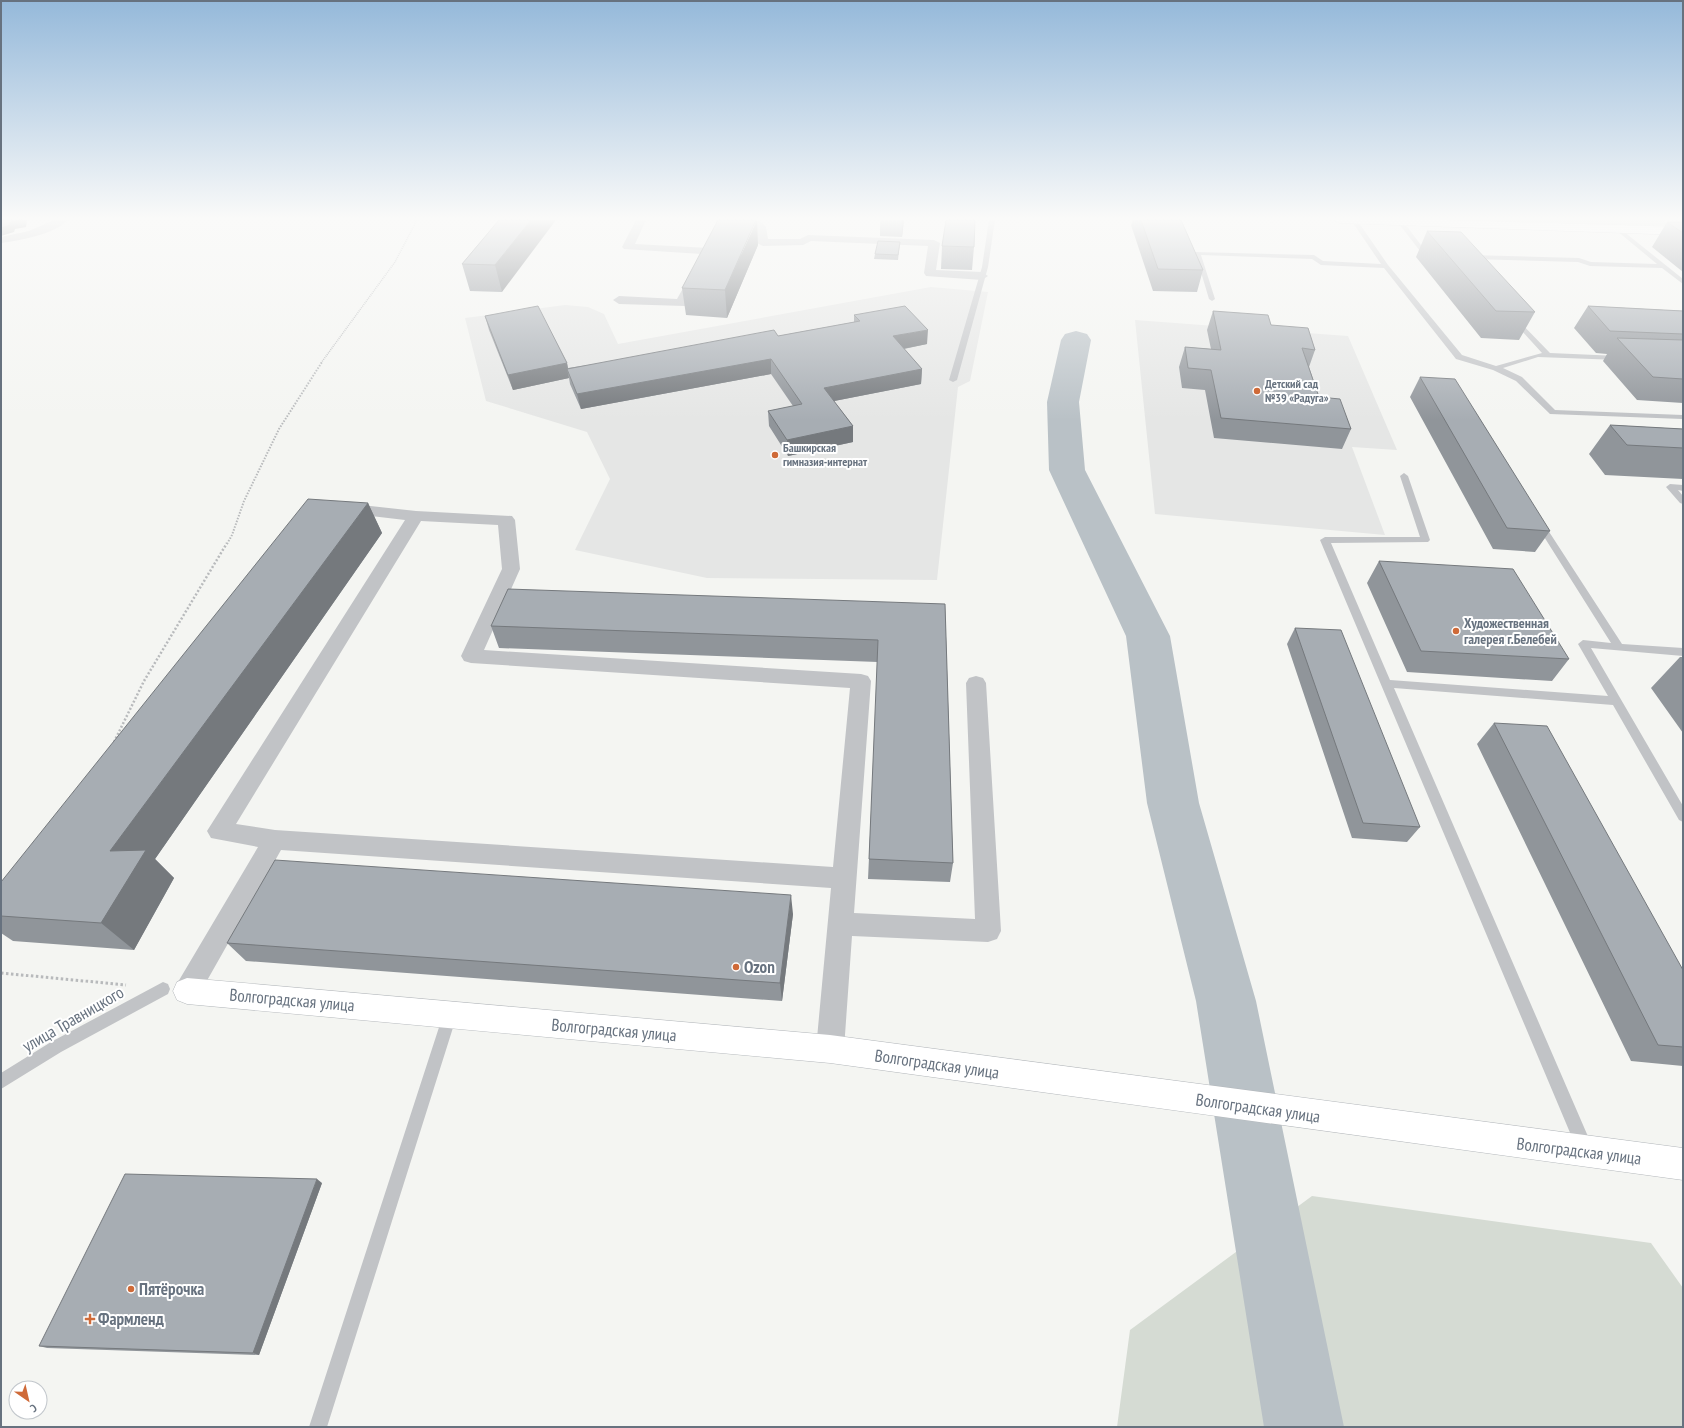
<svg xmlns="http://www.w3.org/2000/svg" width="1684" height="1428" font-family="'PT Sans Narrow',sans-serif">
<rect width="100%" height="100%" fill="#f4f5f2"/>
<!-- built -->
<path fill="#e5e6e5" d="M 931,287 L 988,292 L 970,381 L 958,387 L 937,580 L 707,578 L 575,550 L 610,479 L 587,432 L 486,401 L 465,318 L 565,305 L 588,307 L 604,314 L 618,344 Z
M 1135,320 L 1348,336 L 1397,450 L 1352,447 L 1385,535 L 1155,514 Z"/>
<!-- green -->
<path fill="#d5dbd3" d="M 1464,220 L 1663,220 L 1671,226 Z
M 1312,1196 L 1651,1243 L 1683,1288 L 1683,1427 L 1117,1427 L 1130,1330 Z"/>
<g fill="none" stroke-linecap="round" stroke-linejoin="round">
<!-- river -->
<path fill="#b9c1c6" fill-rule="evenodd" d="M 1076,331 L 1087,334 L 1091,340 L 1079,402 L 1085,470 L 1170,636 L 1199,803 L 1256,1001 L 1344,1427 L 1264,1427 L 1196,1001 L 1147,803 L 1126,636 L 1049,470 L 1047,402 L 1061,340 L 1065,334 Z"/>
<defs>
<path id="secondary" d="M 1334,220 L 1445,220 L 1683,227 L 1683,235 L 1340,223 Z
M 187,978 L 830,1035 L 1683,1148 L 1683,1180 L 830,1063 L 187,1004 L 177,1000 L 173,991 L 177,982 Z"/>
</defs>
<!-- secondary casing -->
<use href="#secondary" stroke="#b3b7bb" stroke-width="1"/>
<!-- path-far3 -->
<path stroke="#b8babc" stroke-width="1.5" stroke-dasharray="1 1" stroke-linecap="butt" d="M 321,363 L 395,262 L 417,220"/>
<!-- path-far2 -->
<path stroke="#b8babc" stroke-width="2" stroke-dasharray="1.5 1.5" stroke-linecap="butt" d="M 227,544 L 232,535 L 244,501 L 279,429 L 322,362"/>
<!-- path-far1 -->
<path stroke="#b8babc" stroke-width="2.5" stroke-dasharray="2 2" stroke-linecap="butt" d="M 114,742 L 144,681 L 227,543"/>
<!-- path -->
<path stroke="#b8babc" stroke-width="3" stroke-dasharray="2.5 2.5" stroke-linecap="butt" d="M 1,973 L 126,985"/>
<!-- lane -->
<path fill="#c1c3c6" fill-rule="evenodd" d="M 989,220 L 995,220 L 988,267 L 957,380 L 953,382 L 949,380 L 982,267 Z
M 1351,220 L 1357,220 L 1388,265 L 1462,355 L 1496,366 L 1542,353 L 1511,319 L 1516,318 L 1550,353 L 1619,356 L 1623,358 L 1619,360 L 1538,357 L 1503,368 L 1522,377 L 1555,410 L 1683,415 L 1683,419 L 1550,414 L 1516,381 L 1493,370 L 1456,359 L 1384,268 L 1321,265 L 1312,259 L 1201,255 L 1215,299 L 1212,301 L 1209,299 L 1195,252 L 1314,255 L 1323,261 L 1381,264 Z
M 1396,220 L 1402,220 L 1424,249 L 1434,251 L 1434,253 L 1420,251 Z
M 1618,227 L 1683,279 L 1683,284 L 1662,268 L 1590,266 L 1578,262 L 1471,259 L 1468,257 L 1471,255 L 1579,258 L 1591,262 L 1657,264 L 1616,230 L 1615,229 Z
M 1404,473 L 1408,476 L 1430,540 L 1428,542 L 1331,543 L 1390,680 L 1608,696 L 1578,644 L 1583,640 L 1611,643 L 1536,524 L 1540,521 L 1544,524 L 1622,644 L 1683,648 L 1683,656 L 1591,648 L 1683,806 L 1683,822 L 1679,820 L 1613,705 L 1394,688 L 1593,1148 L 1591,1154 L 1585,1156 L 1579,1154 L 1320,540 L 1325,537 L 1420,537 L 1400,476 Z
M 1670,484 L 1683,485 L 1683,491 L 1678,490 L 1683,496 L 1683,504 L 1680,503 L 1666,487 Z
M 163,982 L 168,984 L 170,989 L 168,994 L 61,1052 L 1,1089 L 1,1073 L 51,1042 Z
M 450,1008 L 455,1010 L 457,1015 L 327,1427 L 309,1427 L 443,1015 L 445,1010 Z"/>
<!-- street -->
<path fill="#c1c3c6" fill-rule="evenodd" d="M 54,220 L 67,220 C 56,234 18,241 1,243 L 1,237 L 29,231 Z
M 636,220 L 646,220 L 635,244 L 709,248 L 715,251 L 685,306 L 619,304 L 613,300 L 619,296 L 677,299 L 702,254 L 624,249 L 622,247 Z
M 748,220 L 759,220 L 766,227 L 768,239 L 800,239 L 808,235 L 934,240 L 940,243 L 936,270 L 982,272 L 988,276 L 982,280 L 926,276 L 924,273 L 928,246 L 811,241 L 803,245 L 763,246 L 757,243 L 755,228 Z
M 343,503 L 416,511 L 512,516 L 515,520 L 520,569 L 484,650 L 861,674 L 868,676 L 871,681 L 854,913 L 975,919 L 966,683 L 969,678 L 976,676 L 983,678 L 986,683 L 1001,931 L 997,939 L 988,942 L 852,936 L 844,1049 L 840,1059 L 830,1063 L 820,1059 L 816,1049 L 831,888 L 281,850 L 196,1000 L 187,1004 L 178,1000 L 174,991 L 178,982 L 258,847 L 211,838 L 207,831 L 405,520 L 337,512 L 335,508 L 337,504 ZM 421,521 L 498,525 L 502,569 L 461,656 L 464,661 L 471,663 L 850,688 L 833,867 L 275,830 L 236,824 Z"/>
<!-- secondary -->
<use href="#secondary" fill="#fff" fill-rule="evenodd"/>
</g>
<!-- wall -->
<path fill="#90959a" d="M 499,220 L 502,292 L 470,291 L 462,264 Z
M 880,220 L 904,220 L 902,237 L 880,236 Z
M 1133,220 L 1181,220 L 1203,270 L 1197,292 L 1153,291 L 1131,225 Z
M 1667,222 L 1683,222 L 1683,272 L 1652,247 Z
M 1427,231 L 1535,312 L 1519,340 L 1481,338 L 1416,257 Z
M 900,242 L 898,260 L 874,259 L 875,254 Z
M 758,245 L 727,318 L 686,315 L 682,288 Z
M 942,246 L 974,247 L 972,270 L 941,269 Z
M 1588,306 L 1683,311 L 1683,403 L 1637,400 L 1603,361 L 1607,354 L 1596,353 L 1574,328 Z
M 1213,311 L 1271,325 L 1315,350 L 1309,367 L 1319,397 L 1351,429 L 1342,449 L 1214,438 L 1205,390 L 1182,388 L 1179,367 L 1185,347 L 1211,349 L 1207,330 Z
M 854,315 L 927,344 L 904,349 L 922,369 L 921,384 L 834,401 L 853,426 L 853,442 L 788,456 L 769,426 L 768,411 L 793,406 L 771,374 L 581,409 L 570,384 L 569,378 L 513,390 L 489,330 L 485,316 L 567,363 L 568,368 L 778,336 L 854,322 Z
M 1420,377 L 1550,531 L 1535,552 L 1493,549 L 1410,397 Z
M 1610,425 L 1683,429 L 1683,479 L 1605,475 L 1589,454 Z
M 368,503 L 382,533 L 155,859 L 174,878 L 134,950 L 13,941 L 1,933 L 1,882 Z
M 1379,561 L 1569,659 L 1552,681 L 1407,672 L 1367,583 Z
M 945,604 L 953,863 L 950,882 L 868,879 L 878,662 L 499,648 L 491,626 Z
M 1295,628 L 1420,827 L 1407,842 L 1352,838 L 1287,644 Z
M 1680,657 L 1683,657 L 1683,733 L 1651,688 Z
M 1494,723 L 1683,970 L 1683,1066 L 1631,1061 L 1477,744 Z
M 793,914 L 782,1001 L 246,961 L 227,943 Z
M 322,1183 L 259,1355 L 47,1348 L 39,1346 Z"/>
<!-- shaded-wall -->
<path fill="#75797d" d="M 22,220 L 27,220 L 26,227 L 15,229 L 14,232 L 1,236 L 1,228 L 10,222 Z
M 531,220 L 556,220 L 502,292 L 495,265 Z
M 757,220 L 758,245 L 727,318 L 725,290 Z
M 902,220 L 904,220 L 902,237 Z
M 928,330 L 927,344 L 892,351 L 893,336 Z
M 771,359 L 771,374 L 581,409 L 577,394 Z
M 567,363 L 569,375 L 567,369 L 569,378 L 513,390 L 508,375 Z
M 922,369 L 921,384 L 824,403 L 824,388 Z
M 853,426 L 853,442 L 788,456 L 787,440 Z
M 368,503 L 382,533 L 155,859 L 174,878 L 134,950 L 101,923 L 110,851 Z
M 791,895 L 793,914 L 782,1001 L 780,983 Z
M 317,1179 L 322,1183 L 259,1355 L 253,1353 Z"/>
<!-- building -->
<path fill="#a7adb3" stroke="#75797d" d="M 1,220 L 22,220 L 10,222 L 10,225 L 1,228 Z
M 499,220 L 531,220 L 495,265 L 462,264 Z
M 718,220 L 756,220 L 725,290 L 682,288 Z
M 946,220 L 975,220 L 974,247 L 942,246 Z
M 1141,220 L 1181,220 L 1203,270 L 1158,269 Z
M 1667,222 L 1683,222 L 1683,233 Z
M 1427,231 L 1461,232 L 1535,312 L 1496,311 Z
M 878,241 L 900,242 L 898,255 L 875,254 Z
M 538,306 L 567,363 L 508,375 L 485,316 Z
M 905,306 L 928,330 L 893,336 L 922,369 L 824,388 L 853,426 L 787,440 L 768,411 L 802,404 L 771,359 L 577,394 L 567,369 L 774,330 L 778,336 L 860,321 L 854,315 Z
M 1588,306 L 1683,311 L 1683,334 L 1610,331 Z
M 1213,311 L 1268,315 L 1271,325 L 1308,328 L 1315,350 L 1302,348 L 1319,397 L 1340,399 L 1351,429 L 1221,418 L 1211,370 L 1188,368 L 1185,347 L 1221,350 Z
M 1617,338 L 1683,340 L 1683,379 L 1653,377 Z
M 1420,377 L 1455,379 L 1550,531 L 1507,528 Z
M 1610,425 L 1683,429 L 1683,448 L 1627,445 Z
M 308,499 L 368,503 L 110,851 L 146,850 L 101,923 L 1,916 L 1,882 Z
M 1379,561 L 1513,569 L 1569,659 L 1421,651 Z
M 508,589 L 945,604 L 953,863 L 869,859 L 878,640 L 491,626 Z
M 1295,628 L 1341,630 L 1420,827 L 1363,823 Z
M 1494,723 L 1547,726 L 1683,970 L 1683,1047 L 1658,1045 Z
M 275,860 L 791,895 L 780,983 L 227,943 Z
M 125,1174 L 317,1179 L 253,1353 L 39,1346 Z"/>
<!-- sky -->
<linearGradient id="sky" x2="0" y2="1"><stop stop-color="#95b9da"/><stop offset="0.52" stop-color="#fafaf9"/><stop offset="1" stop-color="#fafaf9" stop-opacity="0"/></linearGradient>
<rect width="1684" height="420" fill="url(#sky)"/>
<!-- markers -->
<g fill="#cf6a38" stroke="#fff" stroke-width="1.5">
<circle cx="1257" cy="391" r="4"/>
<circle cx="775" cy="455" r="4"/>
<circle cx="1456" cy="631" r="4"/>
<circle cx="736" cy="967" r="4"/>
<circle cx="131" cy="1289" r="4"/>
<path d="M88 1313h4v4h4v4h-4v4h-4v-4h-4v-4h4z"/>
</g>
<g text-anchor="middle" stroke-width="4" stroke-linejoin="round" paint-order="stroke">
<!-- far-poi labels -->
<g font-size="12" font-weight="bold" fill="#67727f" stroke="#fff" text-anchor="start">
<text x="1265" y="388">Детский сад<tspan x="1265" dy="14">№39 «Радуга»</tspan></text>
<text x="783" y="452">Башкирская<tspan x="783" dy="14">гимназия-интернат</tspan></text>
</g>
<!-- poi labels -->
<g font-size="14" font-weight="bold" fill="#67727f" stroke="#fff" text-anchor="start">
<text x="1464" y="628">Художественная<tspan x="1464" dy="16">галерея г.Белебей</tspan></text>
</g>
<!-- near-poi labels -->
<g font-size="17" font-weight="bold" fill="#67727f" stroke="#fff" text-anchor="start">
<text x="744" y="973">Ozon</text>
<text x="139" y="1295">Пятёрочка</text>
<text x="98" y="1325">Фармленд</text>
</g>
<!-- near-street labels -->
<g font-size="17" fill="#67727f" stroke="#fff">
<text transform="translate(292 1000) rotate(5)" y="6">Волгоградская улица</text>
<text transform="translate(73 1019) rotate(-30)" y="6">улица Травницкого</text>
<text transform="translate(614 1030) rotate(5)" y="6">Волгоградская улица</text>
<text transform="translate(937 1064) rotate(8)" y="6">Волгоградская улица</text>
<text transform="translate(1258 1108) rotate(8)" y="6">Волгоградская улица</text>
<text transform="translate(1579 1151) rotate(7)" y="6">Волгоградская улица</text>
</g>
</g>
<!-- border -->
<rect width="1684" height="1428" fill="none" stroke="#67727f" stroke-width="4"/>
<!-- north arrow -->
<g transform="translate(28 1400) rotate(146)"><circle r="19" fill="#ffffff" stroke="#c2c7cc"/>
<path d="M0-3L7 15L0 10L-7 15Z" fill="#cf6a38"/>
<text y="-6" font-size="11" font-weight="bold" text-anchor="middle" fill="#67727f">С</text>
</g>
</svg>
